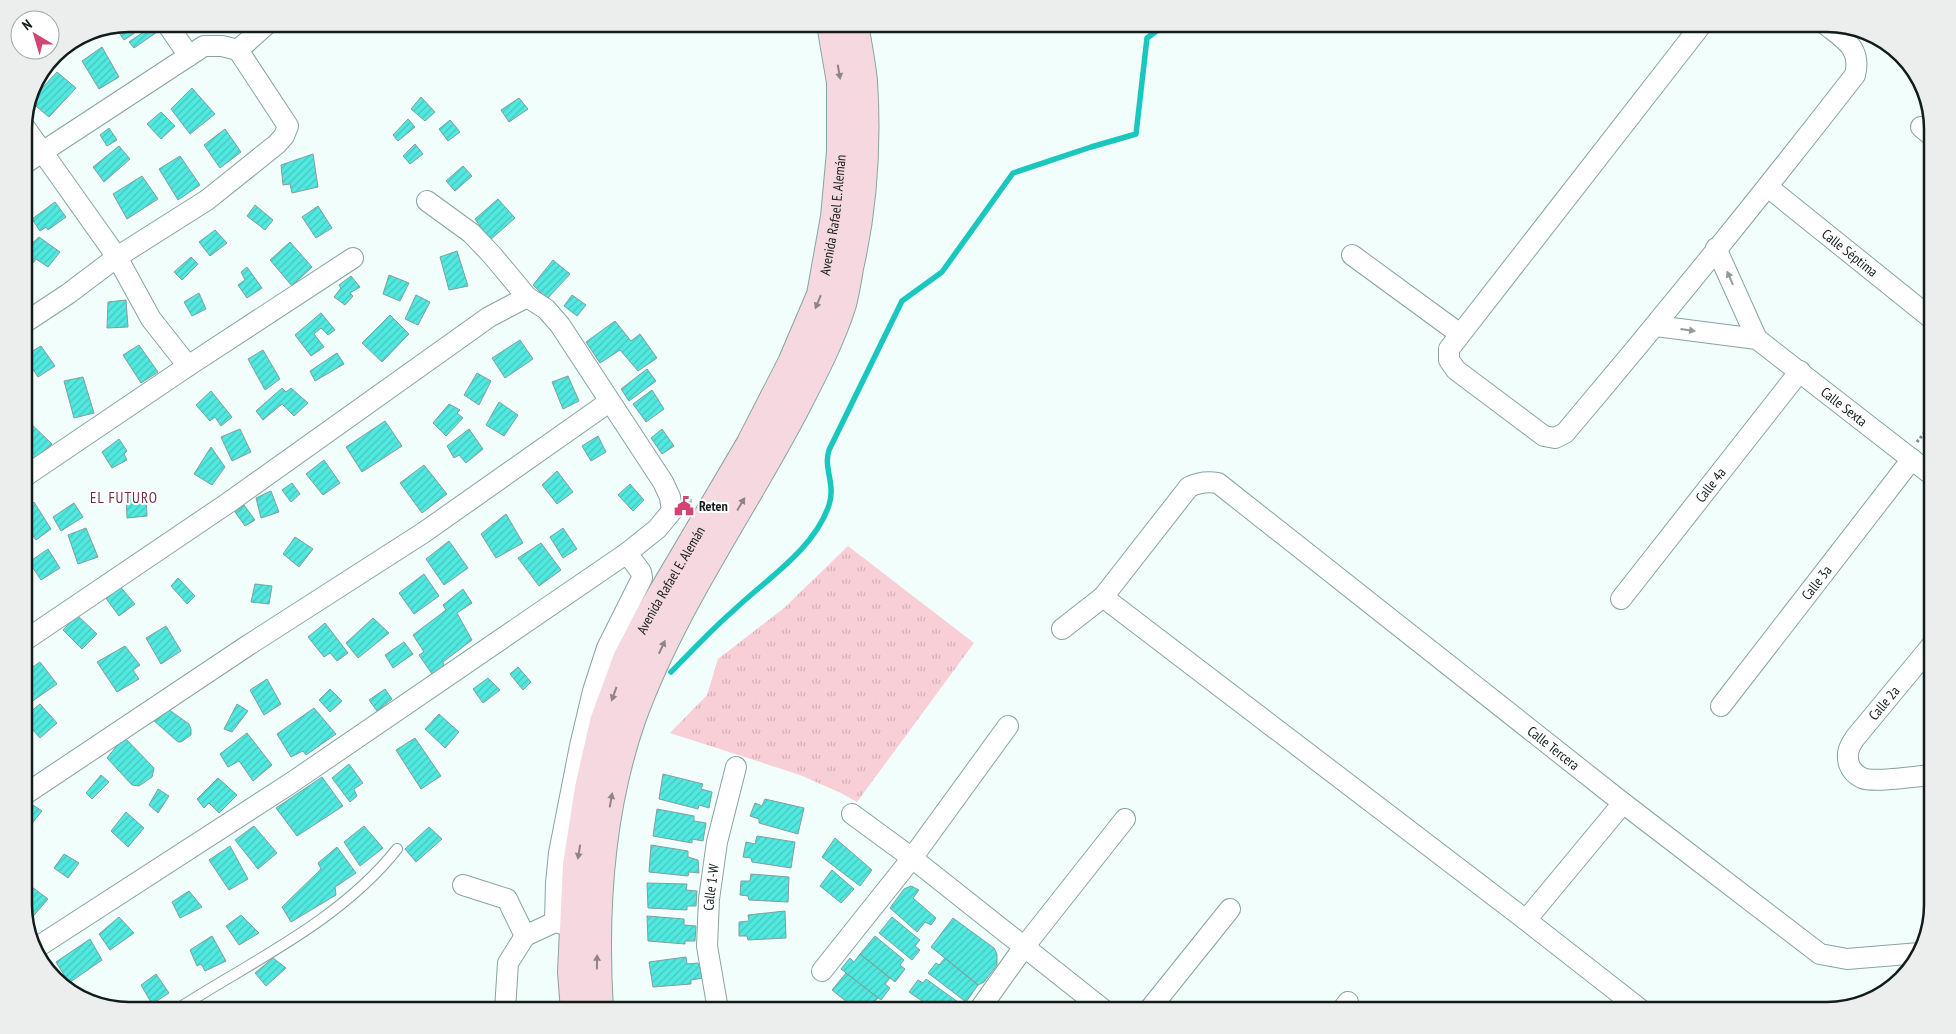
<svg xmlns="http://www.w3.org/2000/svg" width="1956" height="1034" font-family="'PT Sans Narrow',sans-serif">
<defs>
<pattern id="grass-tufts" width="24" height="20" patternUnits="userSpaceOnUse" patternTransform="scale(1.25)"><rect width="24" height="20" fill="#f8ced7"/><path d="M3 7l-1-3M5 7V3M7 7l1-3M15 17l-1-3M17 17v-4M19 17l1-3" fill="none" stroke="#d4b0b8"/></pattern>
<pattern id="building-hatch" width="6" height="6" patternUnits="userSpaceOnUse" patternTransform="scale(1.25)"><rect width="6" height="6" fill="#50e8df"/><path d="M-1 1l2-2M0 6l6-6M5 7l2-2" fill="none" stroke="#45c6bf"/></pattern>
</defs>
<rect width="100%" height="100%" fill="#f1fefc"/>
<!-- grass -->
<path fill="url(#grass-tufts)" d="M 848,546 L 974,643 L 857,802 L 841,793 L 800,775 L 670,733 L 707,695 L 718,659 L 784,608 Z"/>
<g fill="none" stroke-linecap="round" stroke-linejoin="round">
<!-- stream -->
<path stroke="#1ac7bf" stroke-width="5.5" d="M 671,672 C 691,652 711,630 733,611 C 765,580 814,550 829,505 C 836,484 823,469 829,450 L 902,301 L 942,272 L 1013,173 L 1091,147 L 1136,134 L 1147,38 L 1166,24"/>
</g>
<!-- building -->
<path fill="url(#building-hatch)" stroke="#829e9c" d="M 129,24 L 154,24 L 160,30 L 134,48 L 129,42 L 145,31 L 142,28 L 124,40 L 115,27 Z
M 102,47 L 119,77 L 99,89 L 82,61 Z
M 57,72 L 76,88 L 49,117 L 30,101 Z
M 192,88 L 215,114 L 190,134 L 171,109 Z
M 421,97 L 435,112 L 425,121 L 411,109 Z
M 519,98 L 528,109 L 509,122 L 501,110 Z
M 161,112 L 175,126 L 161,139 L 147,124 Z
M 408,119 L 415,127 L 398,141 L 393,135 Z
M 450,120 L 460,132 L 448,141 L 439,129 Z
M 109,128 L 117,140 L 107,146 L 100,135 Z
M 225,129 L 241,152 L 220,168 L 204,145 Z
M 415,144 L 423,154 L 410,164 L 403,156 Z
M 119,146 L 130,159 L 104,182 L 93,167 Z
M 313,154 L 318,187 L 292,193 L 290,184 L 283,185 L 281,165 Z
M 180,156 L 200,185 L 178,200 L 159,169 Z
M 463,166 L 472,176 L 455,191 L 446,181 Z
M 142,176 L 158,199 L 127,219 L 113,194 Z
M 498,199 L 515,218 L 490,240 L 475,219 Z
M 55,202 L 66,217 L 48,230 L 46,227 L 40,231 L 32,219 Z
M 255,205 L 273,220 L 265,230 L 247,216 Z
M 318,206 L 332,228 L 316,238 L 302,217 Z
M 215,230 L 227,243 L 210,256 L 199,242 Z
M 39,237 L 60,252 L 48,267 L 36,259 L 33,263 L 24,255 L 24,244 L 29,246 Z
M 290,242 L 312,267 L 292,286 L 270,260 Z
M 457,251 L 468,286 L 449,290 L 440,257 Z
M 191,257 L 198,264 L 182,280 L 174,272 Z
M 553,260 L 570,274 L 547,299 L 533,285 Z
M 247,267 L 262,288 L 247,298 L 238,285 L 245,280 L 241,272 Z
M 389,275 L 409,283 L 400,301 L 383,294 Z
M 351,276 L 360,287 L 350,293 L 353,296 L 345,305 L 334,297 L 341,288 L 339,285 Z
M 199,293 L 206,309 L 192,316 L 184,302 Z
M 416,295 L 430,302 L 418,325 L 405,319 Z
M 572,295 L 586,305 L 577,316 L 564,306 Z
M 126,300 L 128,327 L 107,328 L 108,302 Z
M 321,313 L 335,330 L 328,335 L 321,328 L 314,334 L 324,347 L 311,356 L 295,335 Z
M 390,315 L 409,334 L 382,362 L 362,343 Z
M 615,321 L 631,341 L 640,334 L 657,358 L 638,371 L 620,350 L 600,363 L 586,342 Z
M 520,340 L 533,359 L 505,378 L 492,358 Z
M 139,345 L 158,372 L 141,383 L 123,355 Z
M 41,346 L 55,366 L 38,377 L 24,356 Z
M 263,350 L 280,379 L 265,390 L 248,359 Z
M 337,353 L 344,364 L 315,381 L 310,371 Z
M 647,369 L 656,381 L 629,401 L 621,389 Z
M 477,373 L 491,381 L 479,405 L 464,395 Z
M 568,376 L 579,401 L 563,409 L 552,382 Z
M 83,377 L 94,413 L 74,418 L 64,381 Z
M 282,388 L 286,392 L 291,388 L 308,403 L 294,416 L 282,404 L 263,420 L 256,411 Z
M 652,390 L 664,409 L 646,422 L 633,404 Z
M 211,391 L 232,417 L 221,426 L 215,417 L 210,421 L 196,405 Z
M 499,402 L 518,415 L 504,436 L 486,425 Z
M 449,404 L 460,410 L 457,413 L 463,418 L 446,436 L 433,423 Z
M 24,417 L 52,444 L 34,461 L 24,450 Z
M 385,421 L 402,446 L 362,472 L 346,447 Z
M 240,429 L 251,452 L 232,461 L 221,437 Z
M 469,429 L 483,449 L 466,463 L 459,455 L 454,458 L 447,446 Z
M 662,429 L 674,446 L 662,454 L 651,438 Z
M 598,436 L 606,452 L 591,461 L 582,446 Z
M 119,439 L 127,451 L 124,454 L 127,460 L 112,468 L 102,452 Z
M 211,447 L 225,467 L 212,485 L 194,474 Z
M 324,460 L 340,483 L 323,495 L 306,474 Z
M 424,465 L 447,494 L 422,513 L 400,483 Z
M 557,471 L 573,492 L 557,504 L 542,485 Z
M 292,483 L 300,494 L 291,502 L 282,490 Z
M 630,484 L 644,500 L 633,511 L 618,495 Z
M 271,491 L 279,512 L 261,518 L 256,498 Z
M 146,493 L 147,516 L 127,518 L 126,495 Z
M 680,498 L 691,499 L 691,507 L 684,513 L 675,506 Z
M 34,502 L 51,529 L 36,540 L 24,523 L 24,510 Z
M 74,503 L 83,517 L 61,531 L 53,517 Z
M 244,505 L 255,520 L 245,526 L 235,512 Z
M 506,514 L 523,543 L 496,558 L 481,534 Z
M 86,528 L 98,557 L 78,564 L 68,535 Z
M 563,528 L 577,549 L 563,558 L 550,537 Z
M 295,537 L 313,549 L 299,567 L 283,554 Z
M 449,541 L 468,568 L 444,585 L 426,559 Z
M 541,543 L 561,570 L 539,586 L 518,558 Z
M 48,549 L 60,568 L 41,580 L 29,562 Z
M 424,574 L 439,596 L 414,614 L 399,593 Z
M 178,578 L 195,596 L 187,604 L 171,586 Z
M 118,584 L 135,604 L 119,616 L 105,597 Z
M 255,584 L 272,586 L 269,604 L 251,602 Z
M 463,589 L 472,603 L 457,613 L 472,640 L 443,662 L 444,668 L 432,674 L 419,655 L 424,652 L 413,635 L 446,610 L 443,605 Z
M 77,615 L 97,634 L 82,649 L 63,630 Z
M 373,618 L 389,633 L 358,658 L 346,643 Z
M 325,623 L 348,653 L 337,661 L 330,653 L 324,657 L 308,637 Z
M 166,626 L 181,651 L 161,664 L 146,638 Z
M 404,642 L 413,654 L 393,668 L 385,655 Z
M 125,646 L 140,665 L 133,670 L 139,679 L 117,692 L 97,662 Z
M 40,662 L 57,684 L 24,707 L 24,673 Z
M 518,667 L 531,682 L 523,690 L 510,674 Z
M 488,678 L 500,690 L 483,703 L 473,689 Z
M 267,679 L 281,704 L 264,715 L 250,690 Z
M 330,689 L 342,701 L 330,712 L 319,700 Z
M 385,689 L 392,699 L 377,711 L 369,700 Z
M 40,704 L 57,723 L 40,738 L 24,720 L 24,717 Z
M 237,704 L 248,711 L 232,732 L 224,729 Z
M 165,707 L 189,724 L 191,729 L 191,735 L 181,742 L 178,742 L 153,720 Z
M 314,708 L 336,734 L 306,755 L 303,751 L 291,757 L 277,734 Z
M 439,714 L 459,732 L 445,748 L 425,729 Z
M 247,733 L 272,765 L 253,781 L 239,761 L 228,767 L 220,754 Z
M 124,737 L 154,768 L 152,777 L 139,786 L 132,785 L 107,758 Z
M 415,738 L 441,776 L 421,789 L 396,750 Z
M 349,764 L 363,783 L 354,789 L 357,796 L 350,802 L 332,778 Z
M 663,774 L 703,784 L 701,789 L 712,792 L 709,808 L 699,805 L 698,809 L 659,799 Z
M 101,775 L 109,782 L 92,799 L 86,793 Z
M 322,777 L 343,806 L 297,836 L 276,808 Z
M 218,778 L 237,795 L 219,813 L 209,803 L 204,808 L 197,799 Z
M 158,789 L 169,796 L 158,813 L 149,805 Z
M 765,799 L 804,808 L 798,834 L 759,823 L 759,819 L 750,816 L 755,803 L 762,806 Z
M 33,805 L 42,811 L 25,832 L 24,814 L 26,815 Z
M 657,809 L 694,816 L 694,821 L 706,823 L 703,841 L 692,839 L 692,843 L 653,836 Z
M 126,812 L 144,828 L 128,847 L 111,831 Z
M 254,826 L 277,853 L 258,869 L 235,840 Z
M 364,826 L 383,848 L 360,866 L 344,842 Z
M 429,827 L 442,839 L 416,862 L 405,849 Z
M 757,836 L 795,842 L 791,868 L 752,862 L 751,858 L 743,857 L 746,842 L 755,844 Z
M 835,838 L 872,870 L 860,886 L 822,857 Z
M 651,845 L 688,851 L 688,857 L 698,860 L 699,873 L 689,872 L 688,876 L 649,872 Z
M 230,846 L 248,879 L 229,890 L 209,860 Z
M 337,847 L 356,873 L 335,887 L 336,895 L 291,922 L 282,907 L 321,869 L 318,863 Z
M 64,854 L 79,863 L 68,878 L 54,868 Z
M 832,870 L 854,889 L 841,903 L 820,886 Z
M 751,874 L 789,877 L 788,902 L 749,900 L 748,896 L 740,895 L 741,881 L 750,881 Z
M 647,883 L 687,884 L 686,890 L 697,891 L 696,906 L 687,906 L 687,910 L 648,908 Z
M 911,886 L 919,890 L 913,898 L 936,918 L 931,925 L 925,922 L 917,932 L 890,908 L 904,889 Z
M 32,887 L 48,899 L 30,920 L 26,917 L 24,912 L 24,898 Z
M 189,891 L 202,907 L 180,918 L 172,902 Z
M 785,911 L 786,938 L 748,940 L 747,936 L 739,936 L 739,922 L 749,921 L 748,915 Z
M 241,915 L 259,933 L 239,945 L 226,926 Z
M 647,916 L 684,919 L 684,925 L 696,926 L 695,941 L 685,941 L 685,944 L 648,941 Z
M 119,917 L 134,933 L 110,950 L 99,934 Z
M 892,917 L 920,940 L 915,946 L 920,950 L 912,960 L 879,933 Z
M 953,918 L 994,948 L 997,954 L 997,965 L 984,982 L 978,985 L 931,947 Z
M 212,936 L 226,961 L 205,971 L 201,964 L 197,966 L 190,950 Z
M 875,936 L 904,960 L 900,965 L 905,969 L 895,982 L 860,954 Z
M 90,939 L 102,960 L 69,983 L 56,962 Z
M 860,954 L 890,978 L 885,984 L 890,988 L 881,1000 L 841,969 L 850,958 L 854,962 Z
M 686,957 L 687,964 L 698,963 L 703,978 L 691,980 L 691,984 L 653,987 L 649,962 Z
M 273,958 L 286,968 L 266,986 L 255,973 Z
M 945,958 L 978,985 L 966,1002 L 928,973 L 936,963 L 939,965 Z
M 846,973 L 878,998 L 871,1005 L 875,1010 L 857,1010 L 832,990 Z
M 156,974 L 169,993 L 152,1004 L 141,985 Z
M 926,979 L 958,1002 L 952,1010 L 935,1010 L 909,992 L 918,980 L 923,983 Z
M 909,1002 L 920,1010 L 897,1010 L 902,1004 L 905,1007 Z"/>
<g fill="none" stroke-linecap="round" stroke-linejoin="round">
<defs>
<path id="lane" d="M 176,1010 C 252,961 340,921 397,849"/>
<g id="street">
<path d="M 167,24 L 189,56"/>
<path d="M 1702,24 L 1449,349 L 1449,360 L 1456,370 L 1544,436 L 1555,438 L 1565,433 C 1664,316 1761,196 1855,75 C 1862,47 1843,39 1825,24"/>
<path d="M 238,50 L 267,24"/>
<path d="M 24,126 L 117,257 L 151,319 L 188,366"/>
<path d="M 1921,127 L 1932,136"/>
<path d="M 24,164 L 204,46 L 222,46 L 238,50 L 288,126 L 284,136 L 277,144 L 207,200 L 117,257 L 68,294 L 24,323"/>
<path id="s1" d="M 1768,187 L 1932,319"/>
<path d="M 1716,248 L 1757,339"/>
<path d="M 1352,255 L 1460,334"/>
<path id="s2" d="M 1656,326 L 1757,339 L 1932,475"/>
<path d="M 24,477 L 188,366 L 353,258"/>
<path d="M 1103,597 L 1526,920 L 1641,1010"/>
<path id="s3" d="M 1621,599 L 1800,371"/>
<path id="s4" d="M 1062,629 L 1103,597 L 1189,487 C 1199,482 1207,481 1218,483 L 1623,803 L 1820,954 L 1847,959 L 1920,953"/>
<path d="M 24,641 L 228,503 L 489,317 L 527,297"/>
<path d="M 1932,645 L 1855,738 C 1849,747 1846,753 1849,764 C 1851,770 1856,775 1862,778 C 1874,783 1917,776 1932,775"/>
<path id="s5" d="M 1721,706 L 1912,459"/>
<path d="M 24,795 L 247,646 L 423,533 L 609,402"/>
<path d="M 852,814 L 912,858 L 1104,1010"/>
<path d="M 463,885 L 507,899 L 525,936"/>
<path d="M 1526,920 L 1623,803"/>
<path d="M 555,922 L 556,883 L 559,853 L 580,746 L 593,691 L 607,648 L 642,578 L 641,572 L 627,553"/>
<path d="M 36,948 L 291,783 L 627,553 L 657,529 L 672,511 L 670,497 L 663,482 L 560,325 L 546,309 L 527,297 L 492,255 L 471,233 L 427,201"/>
<path d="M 822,971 L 912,858 L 1008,726"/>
<path d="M 505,1010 L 508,963 L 525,936 L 555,922 L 567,925"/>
<path id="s6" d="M 718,1010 L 707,946 L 709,899 L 717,842 L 736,767"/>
<path d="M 979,1010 L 1024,947 L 1125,819"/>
<path d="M 1149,1010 L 1230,909"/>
<path d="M 1342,1010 L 1348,1002"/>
</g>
<g id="secondary">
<path id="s7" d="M 575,1010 L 572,972 L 577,865 L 589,788 L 604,722 L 627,659 L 652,611 L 750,445 L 792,363 L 821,295 L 835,217 L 841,152 L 841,82 L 831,24"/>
<path d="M 599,1010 C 593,913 599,813 631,720 C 670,611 738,516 792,414 C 810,379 830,342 842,304 C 845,293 847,280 849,268 C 863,207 867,143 863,81 C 861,62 857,42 854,24"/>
</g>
</defs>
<!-- lane casing -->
<use href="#lane" stroke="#87a4a1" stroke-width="12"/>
<!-- street casing -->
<use href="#street" stroke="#87a4a1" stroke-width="22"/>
<!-- secondary casing -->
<use href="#secondary" stroke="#87a4a1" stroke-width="30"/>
<!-- path -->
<path stroke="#7c8887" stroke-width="3" stroke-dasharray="2.5 2.5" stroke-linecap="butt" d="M 1917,442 L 1932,423"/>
<!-- lane -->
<use href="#lane" stroke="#fff" stroke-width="10"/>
<!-- street -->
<use href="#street" stroke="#fff" stroke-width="20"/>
<!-- secondary -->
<use href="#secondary" stroke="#f6d9e0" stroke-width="28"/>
</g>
<!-- one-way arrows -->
<defs><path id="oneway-solid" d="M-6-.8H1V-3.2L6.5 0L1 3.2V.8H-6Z" transform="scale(1.25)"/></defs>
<g fill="#8f8487">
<use href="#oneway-solid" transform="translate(839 72) rotate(80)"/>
<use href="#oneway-solid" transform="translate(818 302) rotate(112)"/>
<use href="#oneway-solid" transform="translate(741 504) rotate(-59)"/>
<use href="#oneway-solid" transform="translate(662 647) rotate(-65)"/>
<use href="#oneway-solid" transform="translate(614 694) rotate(110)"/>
<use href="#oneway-solid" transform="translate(611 800) rotate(-80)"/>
<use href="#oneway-solid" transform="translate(579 852) rotate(99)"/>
<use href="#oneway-solid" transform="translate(597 962) rotate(-89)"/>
</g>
<g fill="#949998">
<use href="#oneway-solid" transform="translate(1730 278) rotate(-114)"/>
<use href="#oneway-solid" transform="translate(1688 330) rotate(8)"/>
</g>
<!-- icons -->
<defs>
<symbol id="civic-bare" viewBox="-9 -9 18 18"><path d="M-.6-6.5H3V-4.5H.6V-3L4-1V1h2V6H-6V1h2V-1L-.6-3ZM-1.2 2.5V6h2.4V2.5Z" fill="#d14473" stroke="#fff" stroke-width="2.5" paint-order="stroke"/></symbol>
</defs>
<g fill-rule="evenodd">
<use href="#civic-bare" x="670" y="492" width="28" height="28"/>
</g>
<g text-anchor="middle" stroke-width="4" stroke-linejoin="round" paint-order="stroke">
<!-- street labels -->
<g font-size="14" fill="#111c1b" stroke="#fff">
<text dy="5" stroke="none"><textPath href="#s7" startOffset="852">Avenida Rafael E. Alemán</textPath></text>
<text dy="5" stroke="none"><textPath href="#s1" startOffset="105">Calle Séptima</textPath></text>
<text dy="5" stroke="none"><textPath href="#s2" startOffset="212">Calle Sexta</textPath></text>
<text dy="5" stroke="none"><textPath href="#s3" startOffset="145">Calle 4a</textPath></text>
<text dy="5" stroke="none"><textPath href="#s7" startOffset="448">Avenida Rafael E. Alemán</textPath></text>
<text dy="5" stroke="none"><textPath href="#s5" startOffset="156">Calle 3a</textPath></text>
<text transform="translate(1884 703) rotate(-50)" y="5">Calle 2a</text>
<text dy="5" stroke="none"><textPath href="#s4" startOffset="649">Calle Tercera</textPath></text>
<text dy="5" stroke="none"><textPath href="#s6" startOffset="124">Calle 1-W</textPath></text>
</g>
<!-- poi labels -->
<g font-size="14" font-weight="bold" fill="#111c1b" stroke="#fff" text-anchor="start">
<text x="699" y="511">Reten</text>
</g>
<!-- neighbourhood labels -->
<g font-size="15" letter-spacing="1" fill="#722d42" stroke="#fff">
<text x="124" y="503">EL FUTURO</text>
</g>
</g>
<!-- crop -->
<path d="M0 0H1956V1034H0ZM129 32H1827A97 97 0 0 1 1924 129V905A97 97 0 0 1 1827 1002H129A97 97 0 0 1 32 905V129A97 97 0 0 1 129 32Z" fill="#eceded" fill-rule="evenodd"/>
<path fill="none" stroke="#111c1b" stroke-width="2.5" d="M129 32H1827A97 97 0 0 1 1924 129V905A97 97 0 0 1 1827 1002H129A97 97 0 0 1 32 905V129A97 97 0 0 1 129 32Z"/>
<!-- north arrow -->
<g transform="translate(35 35) rotate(322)"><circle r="24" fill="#ffffff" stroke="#a0a4a4"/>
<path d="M0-4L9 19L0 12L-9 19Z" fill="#d14473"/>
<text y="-8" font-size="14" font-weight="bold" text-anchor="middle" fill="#111c1b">N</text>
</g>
</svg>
